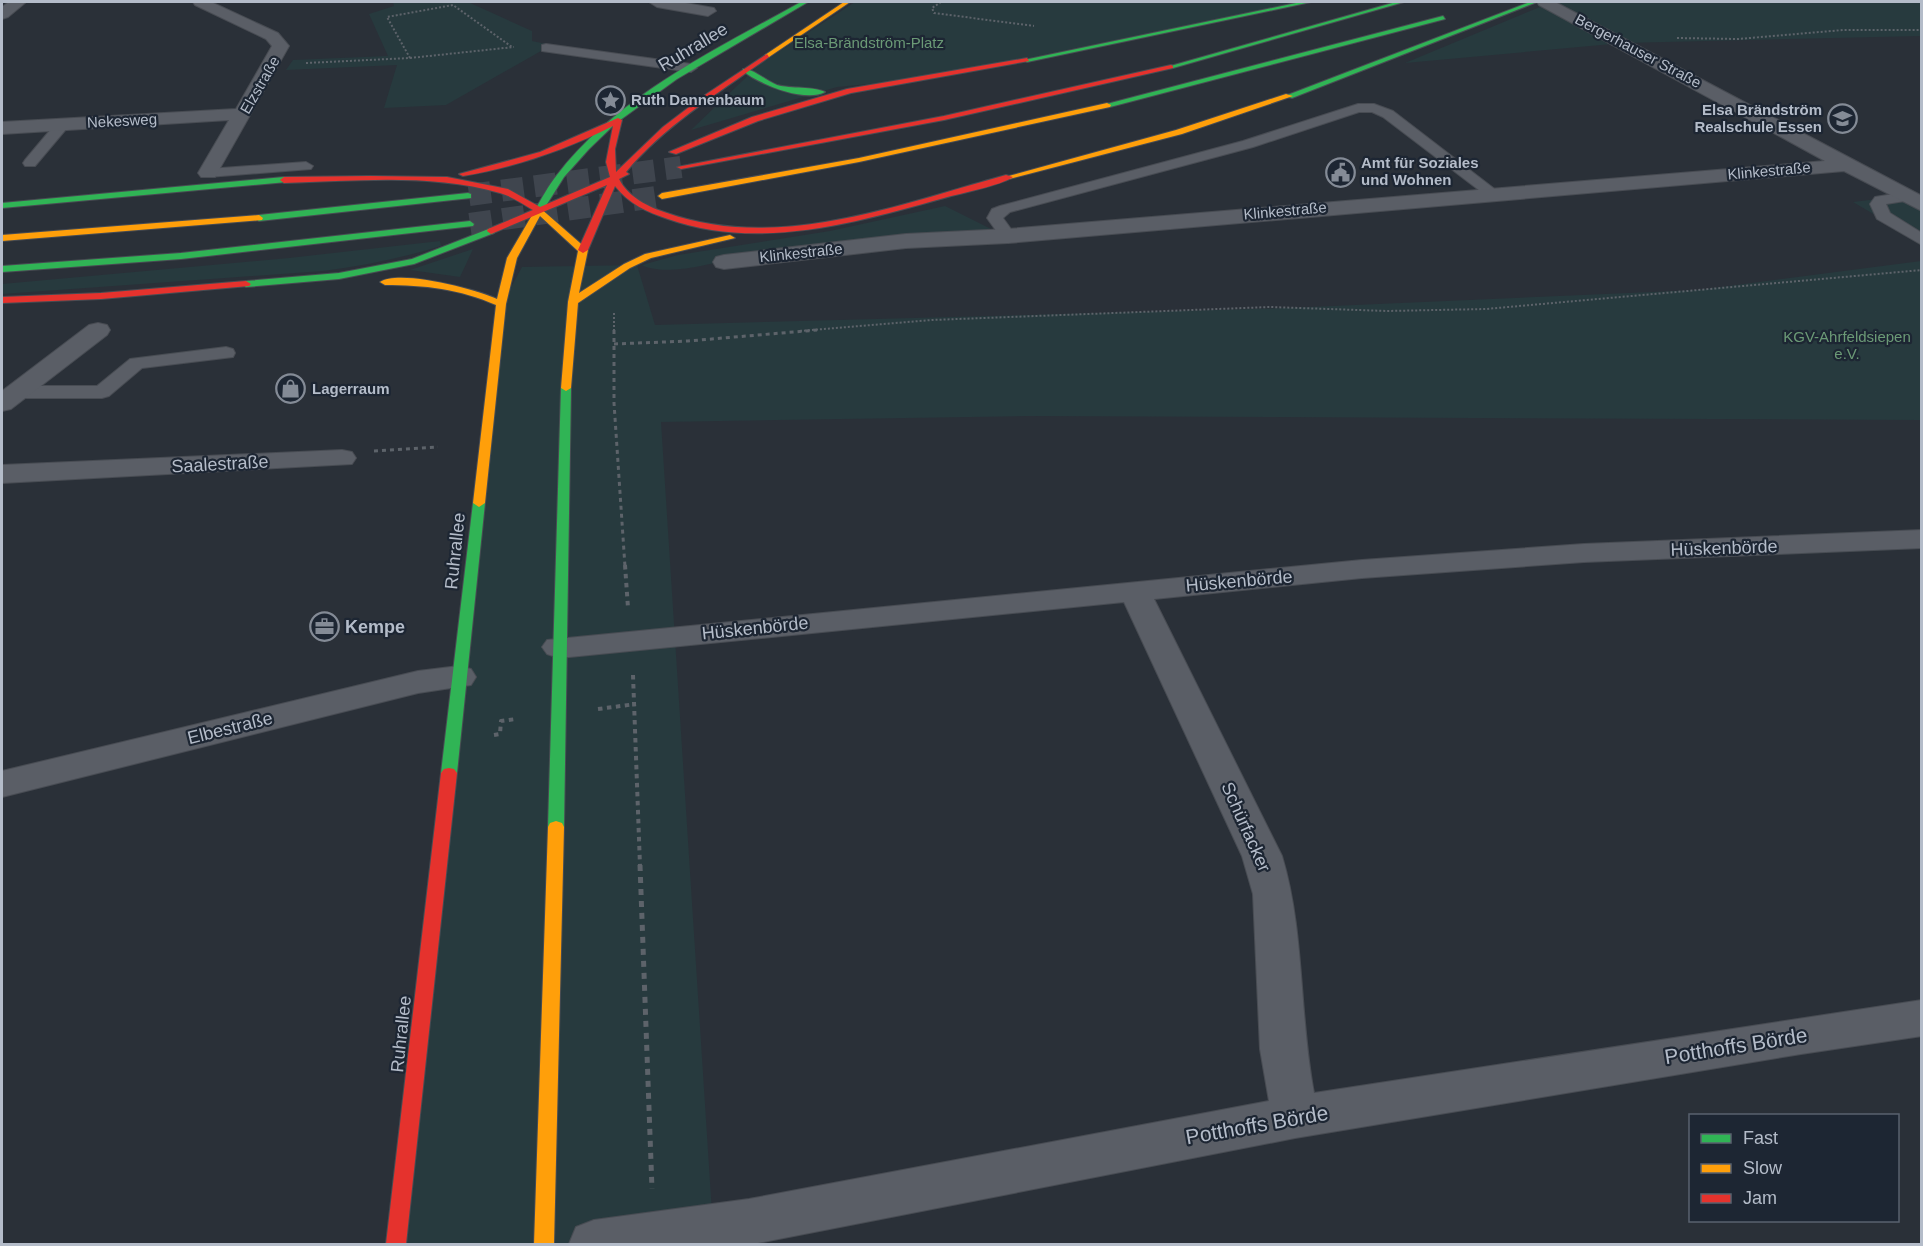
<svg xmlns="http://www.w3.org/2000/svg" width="1923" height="1246" font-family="Helvetica,sans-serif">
<rect width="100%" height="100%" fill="#2a3038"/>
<!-- green -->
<path fill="#273a3e" d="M 393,2 L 468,2 L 532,31 L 532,41 L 641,64 L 541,51 L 446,105 L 384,108 L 397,65 L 286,70 L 293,60 L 388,56 L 369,14 L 394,6 Z
M 855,2 L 1300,2 L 984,67 L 889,82 L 837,87 L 691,130 L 760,64 Z
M 1552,2 L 1921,2 L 1921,36 L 1623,43 L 1405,63 Z
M 1902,196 L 1921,206 L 1921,242 L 1853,202 Z
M 945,206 L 1003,235 L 723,260 C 705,267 659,275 642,265 L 678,255 L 830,231 Z
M 440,241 L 441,246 C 402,258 363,266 323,271 L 2,294 L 2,284 L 289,258 Z
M 473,249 L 460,277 L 410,270 Z
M 1921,261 L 1921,420 L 1027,416 L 661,422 L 714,1244 L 401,1244 L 502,304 L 522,267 L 637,265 L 655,325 L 1287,308 L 1698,290 Z"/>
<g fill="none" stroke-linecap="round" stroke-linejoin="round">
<!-- highway-tunnel -->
<path stroke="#3f454e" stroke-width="22" stroke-dasharray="22 11" stroke-linecap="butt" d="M 469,195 L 681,167
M 470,224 L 662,196"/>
<defs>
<path id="lane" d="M 546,44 L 691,64 L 697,68 L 691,72 L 542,51 L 542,45 Z
M 1358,104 L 1374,104 L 1393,111 L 1501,194 L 1498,197 L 1488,197 L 1383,117 L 1372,112 L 1359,112 L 1253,147 L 1010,212 L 1003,218 L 1016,236 L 1014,239 L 1002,239 L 987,218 L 992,209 L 1000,206 L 1243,141 Z
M 62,121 L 69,125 L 67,128 L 35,166 L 25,166 L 23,163 L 25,160 L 57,122 Z
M 306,162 L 313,166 L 311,169 L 208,177 L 201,173 L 208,169 Z
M 1906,192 L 1911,194 L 1914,197 L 1911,200 L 1886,204 L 1890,213 L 1922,233 L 1922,245 L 1877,219 L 1870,204 L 1875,197 Z
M 226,347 L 233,349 L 235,353 L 233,357 L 142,368 L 109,396 L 102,398 L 16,398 L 6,392 L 16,386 L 97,386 L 130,359 Z"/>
<path id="street" d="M 9,2 L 26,2 L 8,17 L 2,19 L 2,7 Z
M 193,2 L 211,2 L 278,33 L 289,46 L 215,177 L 201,177 L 198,173 L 229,120 L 2,134 L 2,122 L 236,109 L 272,46 L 266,39 L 195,5 Z
M 649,2 L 680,2 L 714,8 L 716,11 L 708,16 L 657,7 Z
M 1537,2 L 1555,2 L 1922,196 L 1922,211 L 1844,171 L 1008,243 L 906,248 L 724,269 L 716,267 L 713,262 L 716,257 L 724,255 L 906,234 L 1008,229 L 1825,161 L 1539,5 Z
M 98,323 L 107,325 L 110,330 L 107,335 L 11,409 L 2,411 L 2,391 L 89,325 Z
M 342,450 L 352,452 L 356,458 L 352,464 L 2,483 L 2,465 Z
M 1922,530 L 1922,548 L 1584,562 L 1362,578 L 1154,599 L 1282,856 C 1305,932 1299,1015 1314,1093 L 1922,1000 L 1922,1036 L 1801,1054 L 1295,1138 L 753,1244 L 569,1244 L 576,1227 L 594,1220 L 749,1199 L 1269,1101 L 1260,1049 L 1253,894 L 1242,856 L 1124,602 L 559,658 L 547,654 L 542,647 L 547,640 L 1362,560 L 1584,544 Z
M 459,666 L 471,669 L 476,677 L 471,685 L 418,693 L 2,797 L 2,771 L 418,671 Z"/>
<path id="fast" d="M 801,2 L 808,2 L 677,79 L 616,123 L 589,149 L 564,177 L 542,212 L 536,212 L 535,210 C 542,198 548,186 557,175 C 619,95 715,50 801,2 Z
M 1301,2 L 1311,2 L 1027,62 L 1024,60 Z
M 1396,2 L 1404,2 L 1173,68 L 1167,67 Z
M 1530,2 L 1537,2 L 1292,98 L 1285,96 Z
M 1443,16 L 1445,19 L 1110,107 L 1103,105 Z
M 743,69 C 753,68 766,81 777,85 C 791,89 814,86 825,92 C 805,103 759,84 743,71 Z
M 284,177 L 288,180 L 287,182 L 2,208 L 2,203 Z
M 468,193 L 471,194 L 471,198 L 259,221 L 255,218 L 259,215 Z
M 470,221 L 474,224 L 473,226 L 181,259 L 2,272 L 2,266 L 181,253 Z
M 491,228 L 495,231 L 494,233 L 414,264 L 339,279 L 246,287 L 241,284 L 246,281 L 339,273 L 412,259 Z
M 566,385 L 571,388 L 564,827 L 562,831 L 550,831 L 548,827 L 561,388 Z
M 479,499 L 485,503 L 457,773 L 454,777 L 444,777 L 441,773 L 473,503 Z"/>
<path id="slow" d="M 844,2 L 850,2 L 769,57 L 765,57 L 765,55 Z
M 1286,94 L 1293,96 L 1182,134 L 1009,179 L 1005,177 L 1176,130 Z
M 1107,103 L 1111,105 L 1110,107 L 859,162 L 662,199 L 658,196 L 662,193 L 859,158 Z
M 539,207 L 588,250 L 579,293 L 624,264 L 645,254 L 730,235 L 735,238 L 651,258 L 630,268 L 578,303 L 571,388 L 566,391 L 561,388 L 568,302 L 578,251 L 540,216 L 517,258 L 506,304 L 485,503 L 479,507 L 473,503 L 496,305 C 460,289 424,285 385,285 L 380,282 C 399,269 476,289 497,299 L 507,258 L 535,210 Z
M 259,215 L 263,218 L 262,220 L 2,241 L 2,235 Z
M 556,821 L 562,823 L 564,827 L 554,1244 L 534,1244 L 548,827 L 550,823 Z"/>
<path id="jam" d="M 767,54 L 769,57 C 720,92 665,125 626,172 L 629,174 L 619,179 C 628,197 648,207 667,213 C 778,252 897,205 1006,175 L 1013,177 C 1000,186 961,193 944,198 C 855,223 758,251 668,219 C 647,212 629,204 615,186 L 588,250 L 583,253 L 578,250 L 607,185 L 491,234 L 487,231 L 488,229 L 533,210 C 523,204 511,196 500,193 C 431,173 355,181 284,183 L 280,180 L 284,177 L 370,176 L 447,177 L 508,189 L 540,207 L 610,177 L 606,162 L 613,126 C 565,150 516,167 463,176 L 459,174 L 540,152 L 618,118 L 622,120 L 615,149 L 616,172 L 663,127 L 705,95 Z
M 1027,58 L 1029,61 L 851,93 L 758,121 L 676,154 L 669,152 L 752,117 L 847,89 Z
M 1171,65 L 1173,66 L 1173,68 L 944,120 L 681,169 L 677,167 L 944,116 Z
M 246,281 L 251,284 L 249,286 L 101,299 L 2,303 L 2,297 L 101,293 Z
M 449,768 L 454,769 L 457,773 L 406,1244 L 386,1244 L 441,773 L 444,769 Z"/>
</defs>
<!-- lane casing -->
<use href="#lane" stroke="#484c53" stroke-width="2"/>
<!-- street casing -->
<use href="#street" stroke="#484c53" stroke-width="2"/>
<!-- fast casing -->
<use href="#fast" stroke="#484c53" stroke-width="2"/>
<!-- slow casing -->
<use href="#slow" stroke="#484c53" stroke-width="2"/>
<!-- jam casing -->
<use href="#jam" stroke="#484c53" stroke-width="2"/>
<!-- path-far3 -->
<path stroke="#5d636a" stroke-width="2" stroke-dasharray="2 2" stroke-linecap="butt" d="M 941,2 L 932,8 L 934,13 L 1034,26
M 1677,38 L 1738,39 L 1843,30 L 1922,30
M 410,58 L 514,47
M 306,63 L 410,58 L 387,17 L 453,5 L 512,47
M 614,313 L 614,331
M 800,331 L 932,320 L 1270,307 L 1387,311 L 1486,309 L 1922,270"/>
<!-- path-far2 -->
<path stroke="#5d636a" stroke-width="3" stroke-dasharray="4 4" stroke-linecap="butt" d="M 614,330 L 614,403 L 625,567
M 614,344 L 688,341 L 817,330
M 374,451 L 438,447"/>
<!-- path-far1 -->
<path stroke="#5d636a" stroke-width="4" stroke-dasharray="4.5 4.5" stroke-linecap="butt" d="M 625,565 L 628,608
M 633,675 L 640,866
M 598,709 L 636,704
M 494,735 L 500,734 L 501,721 L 516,719"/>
<!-- path -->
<path stroke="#5d636a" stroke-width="5" stroke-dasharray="6 6" stroke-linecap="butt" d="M 640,865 L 652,1189"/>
<!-- lane -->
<use href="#lane" fill="#5a5e66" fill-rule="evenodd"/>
<!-- street -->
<use href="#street" fill="#5a5e66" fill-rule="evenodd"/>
<!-- fast -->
<use href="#fast" fill="#30b455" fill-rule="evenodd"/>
<!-- slow -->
<use href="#slow" fill="#ff9f0a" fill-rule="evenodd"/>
<!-- jam -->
<use href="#jam" fill="#e5322d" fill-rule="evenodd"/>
</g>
<!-- icons -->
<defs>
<symbol id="sight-ring" viewBox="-11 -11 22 22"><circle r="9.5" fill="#1d2633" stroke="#848b96" stroke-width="1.5"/><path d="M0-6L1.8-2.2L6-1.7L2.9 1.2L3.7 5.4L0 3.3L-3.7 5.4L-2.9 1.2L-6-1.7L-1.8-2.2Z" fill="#848b96"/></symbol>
<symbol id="school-ring" viewBox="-11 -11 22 22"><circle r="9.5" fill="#1d2633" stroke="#848b96" stroke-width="1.5"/><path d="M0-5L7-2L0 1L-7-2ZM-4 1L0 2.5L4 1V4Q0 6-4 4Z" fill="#848b96"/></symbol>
<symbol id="civic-ring" viewBox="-11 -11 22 22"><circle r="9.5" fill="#1d2633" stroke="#848b96" stroke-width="1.5"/><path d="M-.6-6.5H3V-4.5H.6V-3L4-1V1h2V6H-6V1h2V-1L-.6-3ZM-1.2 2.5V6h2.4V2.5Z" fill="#848b96"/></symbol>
<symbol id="shop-ring" viewBox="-11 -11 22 22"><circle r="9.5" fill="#1d2633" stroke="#848b96" stroke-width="1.5"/><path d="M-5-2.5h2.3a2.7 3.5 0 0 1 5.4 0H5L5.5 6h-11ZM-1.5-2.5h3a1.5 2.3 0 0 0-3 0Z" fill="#848b96"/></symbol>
<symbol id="office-ring" viewBox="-11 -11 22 22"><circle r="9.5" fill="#1d2633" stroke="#848b96" stroke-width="1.5"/><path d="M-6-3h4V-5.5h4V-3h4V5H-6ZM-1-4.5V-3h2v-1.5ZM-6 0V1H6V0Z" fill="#848b96"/></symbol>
</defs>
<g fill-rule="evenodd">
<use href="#sight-ring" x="594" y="84" width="33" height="33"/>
<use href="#school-ring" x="1826" y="102" width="33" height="33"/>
<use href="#civic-ring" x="1324" y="156" width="33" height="33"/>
<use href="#shop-ring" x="274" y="372" width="33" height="33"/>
<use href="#office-ring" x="308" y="610" width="33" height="33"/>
</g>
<g text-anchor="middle" stroke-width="4.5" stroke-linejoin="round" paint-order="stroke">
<!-- far-park labels -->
<g font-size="15" fill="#6b9a76" stroke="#1d2633">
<text x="869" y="48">Elsa-Brändström-Platz</text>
<text x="1847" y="342">KGV-Ahrfeldsiepen<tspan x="1847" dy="17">e.V.</tspan></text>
</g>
<!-- far-street labels -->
<g font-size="15" fill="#b4bcc9" stroke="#1d2633">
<text transform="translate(1638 51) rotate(28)" y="5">Bergerhauser Straße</text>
<text transform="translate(260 85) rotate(-60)" y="5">Elzstraße</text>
<text transform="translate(122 121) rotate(-3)" y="5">Nekesweg</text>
<text transform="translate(1769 171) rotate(-5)" y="5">Klinkestraße</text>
<text transform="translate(1285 211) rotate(-5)" y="5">Klinkestraße</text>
<text transform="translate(801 253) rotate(-6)" y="5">Klinkestraße</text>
</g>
<!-- far-poi labels -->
<g font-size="15" font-weight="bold" fill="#b4bcc9" stroke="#1d2633" text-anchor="start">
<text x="631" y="105">Ruth Dannenbaum</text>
<text x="1822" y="115" text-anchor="end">Elsa Brändström<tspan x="1822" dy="17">Realschule Essen</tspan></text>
<text x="1361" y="168">Amt für Soziales<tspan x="1361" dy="17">und Wohnen</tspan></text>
<text x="312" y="394">Lagerraum</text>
</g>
<!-- street labels -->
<g font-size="18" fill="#b4bcc9" stroke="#1d2633">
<text transform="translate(693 47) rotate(-31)" y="6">Ruhrallee</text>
<text transform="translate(220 464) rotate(-3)" y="6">Saalestraße</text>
<text transform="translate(1724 548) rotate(-2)" y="6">Hüskenbörde</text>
<text transform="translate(455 551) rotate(-84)" y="6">Ruhrallee</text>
<text transform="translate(1239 581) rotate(-5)" y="6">Hüskenbörde</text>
<text transform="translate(755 628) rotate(-6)" y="6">Hüskenbörde</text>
<text transform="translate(230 728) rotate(-14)" y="6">Elbestraße</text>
<text transform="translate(1246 827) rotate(66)" y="6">Schürfacker</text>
<text transform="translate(401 1034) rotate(-84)" y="6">Ruhrallee</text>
</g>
<!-- poi labels -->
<g font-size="18" font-weight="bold" fill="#b4bcc9" stroke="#1d2633" text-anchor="start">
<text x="345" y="633">Kempe</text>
</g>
<!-- near-street labels -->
<g font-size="21" fill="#b4bcc9" stroke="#1d2633">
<text transform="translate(1736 1046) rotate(-9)" y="7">Potthoffs Börde</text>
<text transform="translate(1257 1125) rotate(-10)" y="7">Potthoffs Börde</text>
</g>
</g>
<!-- border -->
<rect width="1923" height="1246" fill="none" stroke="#b4bcc9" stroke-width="6"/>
<!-- legend -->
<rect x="1689" y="1114" width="210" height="108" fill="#1d2633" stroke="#59626f" stroke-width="1.5"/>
<rect x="1701" y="1134" width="30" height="9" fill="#30b455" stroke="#59626f" stroke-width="1.5"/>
<text x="1743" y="1144" font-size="18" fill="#b4bcc9">Fast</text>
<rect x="1701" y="1164" width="30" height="9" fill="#ff9f0a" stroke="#59626f" stroke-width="1.5"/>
<text x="1743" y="1174" font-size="18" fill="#b4bcc9">Slow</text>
<rect x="1701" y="1194" width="30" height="9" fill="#e5322d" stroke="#59626f" stroke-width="1.5"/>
<text x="1743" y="1204" font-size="18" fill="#b4bcc9">Jam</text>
</svg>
